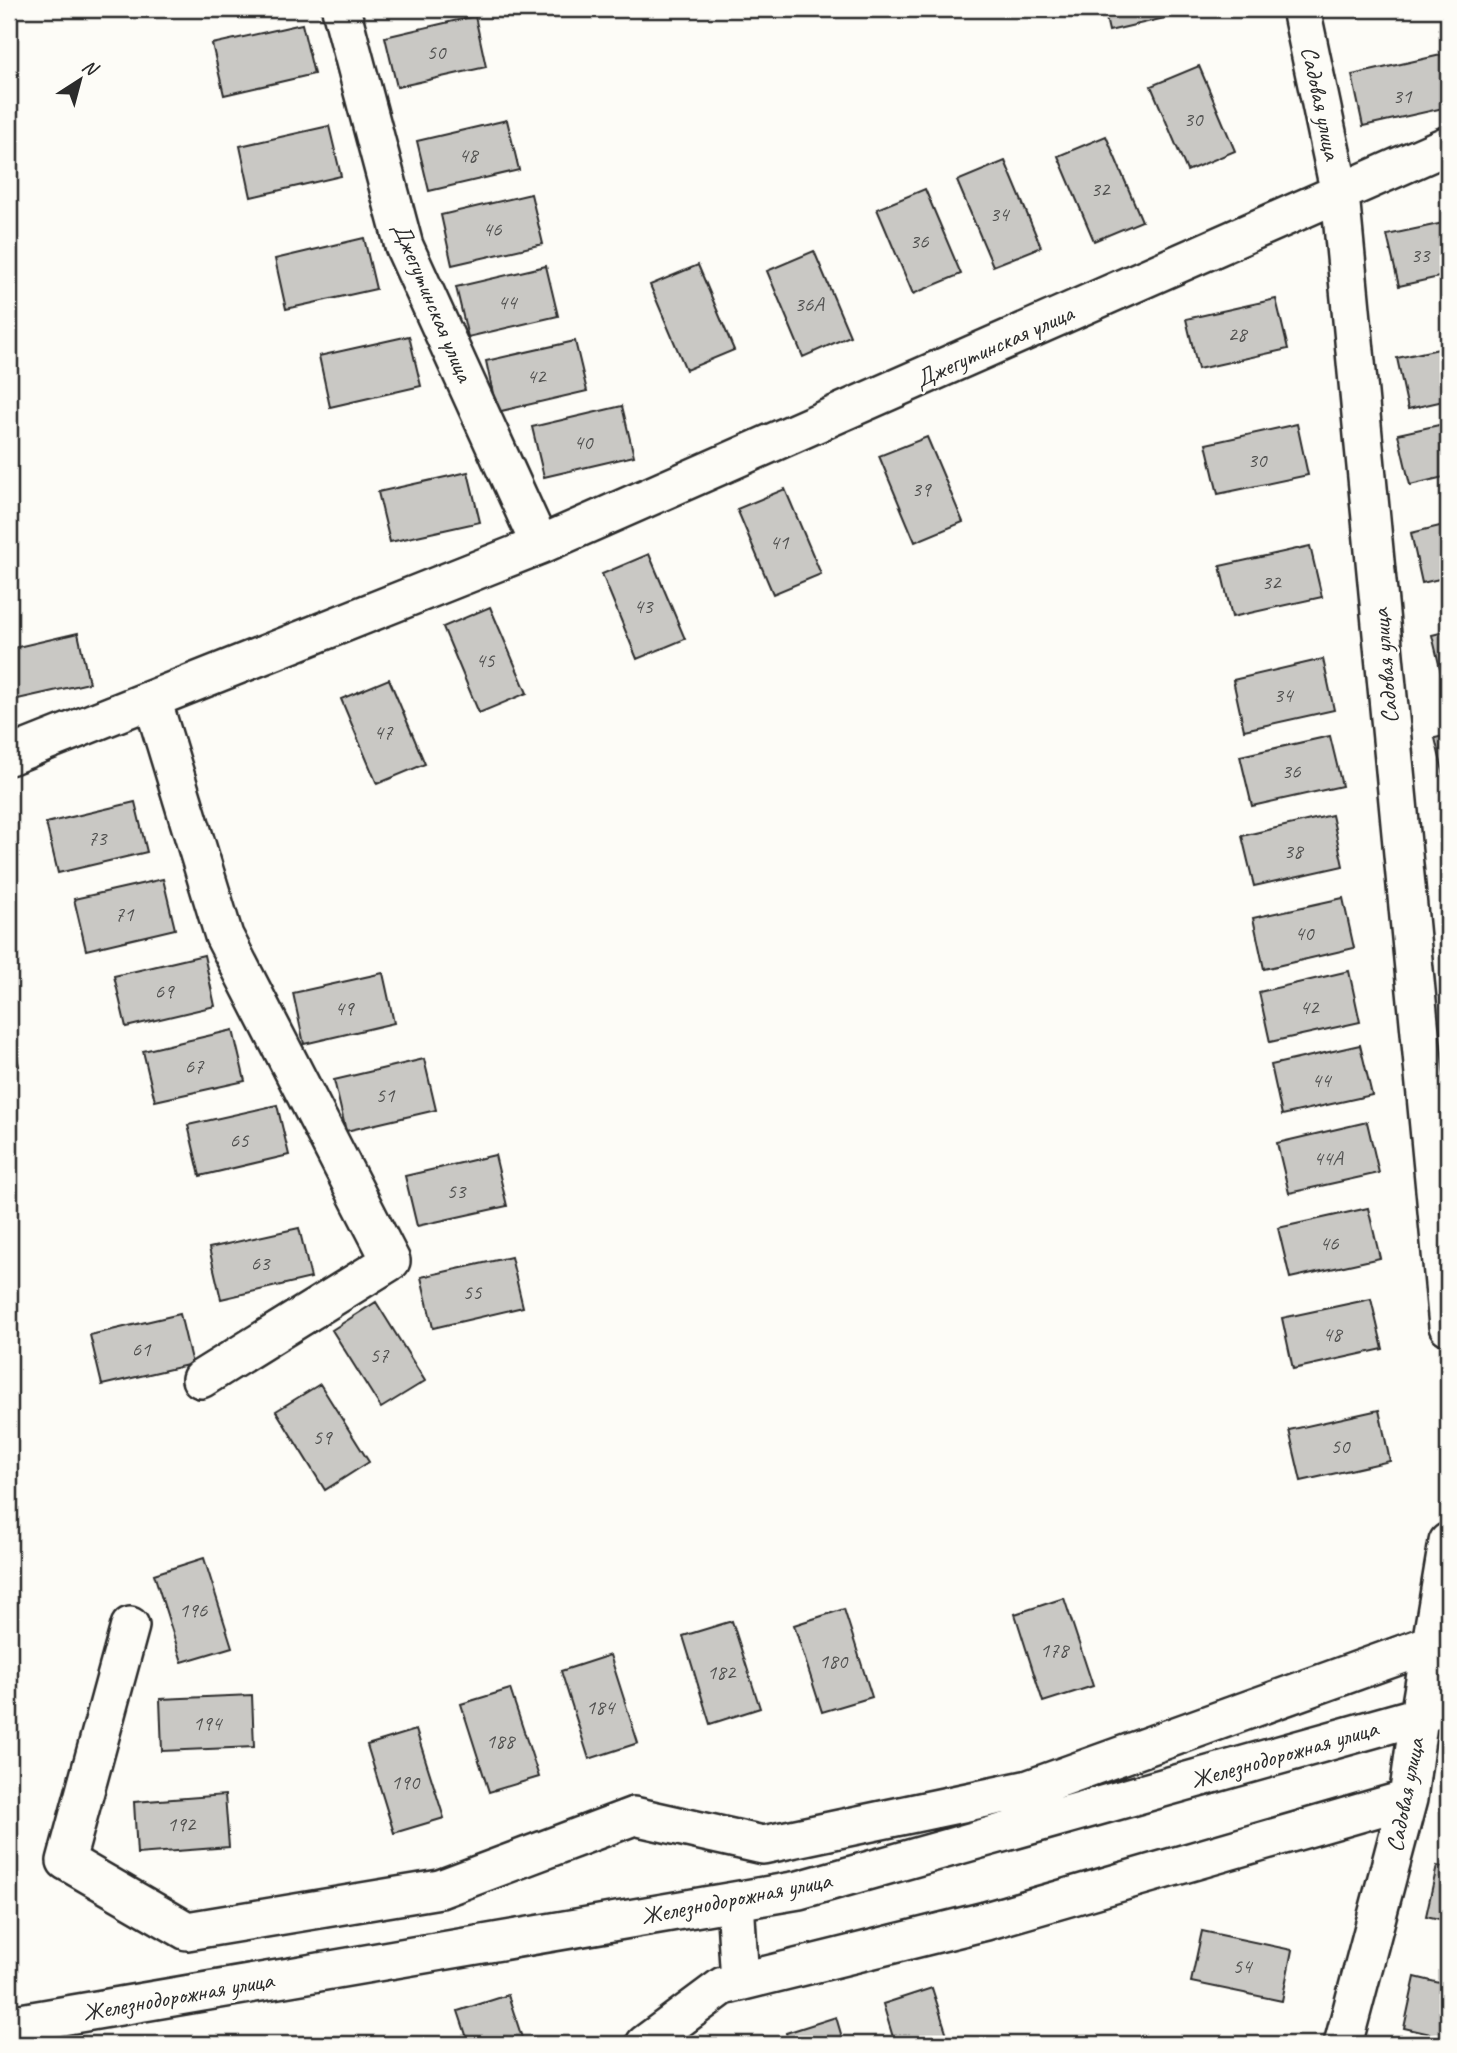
<svg xmlns="http://www.w3.org/2000/svg" width="1457" height="2053" font-family="Caveat,sans-serif">
<rect width="100%" height="100%" fill="#fdfcf7"/>
<filter id="ink" filterUnits="userSpaceOnUse"><feTurbulence type="fractalNoise" baseFrequency=".0143" numOctaves="2"/><feDisplacementMap in="SourceGraphic" scale="14" xChannelSelector="R" yChannelSelector="G"/><feConvolveMatrix kernelMatrix="1 2 1 2 8 2 1 2 1" color-interpolation-filters="sRGB"/></filter>
<g filter="url(#ink)">
<!-- building -->
<path fill="#c9c8c4" stroke="#2b2b2b" stroke-width="2" d="M 1104,9 L 1199,9 L 1199,10 L 1109,31 Z
M 475,16 L 486,67 L 397,87 L 385,37 Z
M 302,24 L 314,74 L 224,95 L 212,44 Z
M 1441,55 L 1448,86 L 1448,107 L 1363,126 L 1352,75 Z
M 1199,66 L 1235,151 L 1187,171 L 1151,86 Z
M 507,120 L 519,170 L 429,191 L 417,141 Z
M 329,126 L 341,176 L 251,197 L 240,146 Z
M 1106,136 L 1142,221 L 1094,241 L 1058,156 Z
M 1005,161 L 1041,247 L 993,266 L 957,181 Z
M 925,189 L 961,274 L 913,294 L 877,209 Z
M 531,194 L 543,244 L 452,265 L 441,215 Z
M 1448,222 L 1448,275 L 1399,286 L 1387,235 Z
M 364,238 L 376,289 L 286,309 L 275,259 Z
M 814,251 L 850,336 L 803,357 L 767,271 Z
M 698,265 L 734,350 L 686,370 L 650,285 Z
M 546,266 L 558,316 L 468,337 L 456,287 Z
M 1276,299 L 1288,349 L 1198,369 L 1186,319 Z
M 409,336 L 421,386 L 330,407 L 319,356 Z
M 575,341 L 587,391 L 497,412 L 486,361 Z
M 1448,347 L 1448,400 L 1408,409 L 1397,358 Z
M 622,406 L 634,456 L 544,477 L 532,427 Z
M 1448,423 L 1448,476 L 1410,485 L 1398,434 Z
M 1297,424 L 1308,475 L 1218,494 L 1206,444 Z
M 927,437 L 963,522 L 915,542 L 879,456 Z
M 468,472 L 480,522 L 390,542 L 378,492 Z
M 785,489 L 821,574 L 773,594 L 737,509 Z
M 1448,524 L 1448,577 L 1422,583 L 1411,533 Z
M 1310,546 L 1322,597 L 1232,617 L 1220,566 Z
M 649,554 L 685,639 L 637,659 L 602,574 Z
M 490,607 L 527,693 L 479,713 L 443,627 Z
M 1448,631 L 1448,684 L 1444,685 L 1432,635 Z
M 78,633 L 89,683 L 9,701 L 9,649 Z
M 1323,659 L 1334,710 L 1244,730 L 1233,680 Z
M 389,679 L 425,764 L 377,784 L 341,699 Z
M 1448,735 L 1448,788 L 1447,788 L 1435,738 Z
M 1330,736 L 1342,786 L 1252,806 L 1240,756 Z
M 135,802 L 147,852 L 58,873 L 46,823 Z
M 1332,815 L 1343,866 L 1254,886 L 1242,836 Z
M 163,879 L 175,929 L 86,950 L 74,899 Z
M 1343,898 L 1354,948 L 1264,969 L 1253,918 Z
M 204,955 L 215,1006 L 126,1027 L 114,976 Z
M 1349,971 L 1360,1022 L 1270,1042 L 1259,992 Z
M 383,973 L 394,1023 L 304,1044 L 293,993 Z
M 9,1022 L 19,1066 L 9,1069 Z
M 233,1030 L 245,1081 L 155,1101 L 143,1051 Z
M 1360,1045 L 1372,1095 L 1282,1115 L 1271,1065 Z
M 424,1059 L 436,1110 L 346,1131 L 334,1080 Z
M 277,1105 L 289,1155 L 200,1176 L 188,1125 Z
M 1367,1122 L 1379,1173 L 1289,1193 L 1277,1143 Z
M 495,1155 L 507,1206 L 417,1226 L 405,1176 Z
M 1368,1208 L 1380,1258 L 1290,1278 L 1278,1228 Z
M 299,1228 L 311,1278 L 221,1299 L 209,1248 Z
M 511,1257 L 523,1307 L 433,1328 L 421,1277 Z
M 1371,1299 L 1383,1349 L 1293,1369 L 1282,1318 Z
M 376,1302 L 425,1381 L 381,1408 L 332,1330 Z
M 180,1314 L 192,1364 L 102,1385 L 90,1335 Z
M 320,1384 L 369,1462 L 325,1490 L 276,1411 Z
M 1379,1410 L 1390,1461 L 1301,1481 L 1289,1430 Z
M 204,1558 L 232,1647 L 182,1662 L 154,1574 Z
M 1064,1598 L 1093,1686 L 1043,1702 L 1015,1614 Z
M 844,1609 L 872,1697 L 822,1712 L 794,1625 Z
M 732,1621 L 760,1708 L 710,1724 L 683,1636 Z
M 610,1655 L 638,1743 L 589,1759 L 561,1671 Z
M 510,1689 L 539,1777 L 489,1792 L 461,1704 Z
M 252,1695 L 254,1747 L 162,1751 L 160,1699 Z
M 416,1730 L 444,1818 L 394,1833 L 367,1745 Z
M 225,1795 L 229,1847 L 137,1854 L 134,1802 Z
M 1437,1866 L 1448,1868 L 1448,1921 L 1426,1916 Z
M 1202,1931 L 1292,1950 L 1282,2001 L 1191,1982 Z
M 1415,1977 L 1448,1985 L 1448,2038 L 1404,2028 Z
M 932,1988 L 950,2044 L 895,2044 L 883,2004 Z
M 508,1995 L 524,2044 L 469,2044 L 458,2011 Z
M 836,2017 L 844,2044 L 789,2044 L 786,2033 Z"/>
<g fill="none" stroke-linecap="round" stroke-linejoin="round">
<defs>
<path id="minor" d="M 1301,9 L 1340,194 L 1448,1326
M 540,545 L 1448,145
M 152,699 L 224,936 L 391,1261 L 201,1379
M 9,756 L 540,545 L 404,246 L 341,9
M 130,1626 L 66,1861 L 187,1931 L 440,1889 L 634,1816 L 763,1845 L 1029,1789 L 1431,1644
M 735,1901 L 740,1982
M 9,2025 L 799,1890 L 1419,1716 L 1448,1704
M 645,2044 L 723,1986 L 986,1921 L 1408,1799
M 1343,2044 L 1408,1799 L 1419,1716 L 1448,1542"/>
</defs>
<!-- minor casing -->
<use href="#minor" stroke="#2b2b2b" stroke-width="42"/>
<!-- minor -->
<use href="#minor" stroke="#fdfcf7" stroke-width="37"/>
</g>
</g>
<g text-anchor="middle" stroke-width="5" stroke-linejoin="round" paint-order="stroke">
<!-- number labels -->
<g font-size="21" fill="#525251">
<text x="436" y="59">50</text>
<text x="1402" y="103">31</text>
<text x="1193" y="126">30</text>
<text x="468" y="162">48</text>
<text x="1100" y="196">32</text>
<text x="999" y="221">34</text>
<text x="492" y="236">46</text>
<text x="919" y="248">36</text>
<text x="1420" y="262">33</text>
<text x="507" y="309">44</text>
<text x="809" y="311">36А</text>
<text x="1237" y="341">28</text>
<text x="536" y="383">42</text>
<text x="583" y="449">40</text>
<text x="1257" y="467">30</text>
<text x="921" y="496">39</text>
<text x="779" y="549">41</text>
<text x="1271" y="589">32</text>
<text x="643" y="613">43</text>
<text x="485" y="667">45</text>
<text x="1283" y="702">34</text>
<text x="383" y="739">47</text>
<text x="1291" y="778">36</text>
<text x="97" y="845">73</text>
<text x="1293" y="858">38</text>
<text x="124" y="921">71</text>
<text x="1304" y="940">40</text>
<text x="164" y="998">69</text>
<text x="1309" y="1014">42</text>
<text x="344" y="1015">49</text>
<text x="194" y="1073">67</text>
<text x="1321" y="1087">44</text>
<text x="385" y="1102">51</text>
<text x="239" y="1147">65</text>
<text x="1328" y="1165">44А</text>
<text x="456" y="1198">53</text>
<text x="1329" y="1250">46</text>
<text x="260" y="1270">63</text>
<text x="472" y="1299">55</text>
<text x="1332" y="1341">48</text>
<text x="141" y="1356">61</text>
<text x="379" y="1362">57</text>
<text x="322" y="1444">59</text>
<text x="1340" y="1453">50</text>
<text x="193" y="1617">196</text>
<text x="1054" y="1657">178</text>
<text x="833" y="1668">180</text>
<text x="721" y="1679">182</text>
<text x="600" y="1714">184</text>
<text x="207" y="1730">194</text>
<text x="500" y="1748">188</text>
<text x="405" y="1789">190</text>
<text x="181" y="1831">192</text>
<text x="1242" y="1973">54</text>
</g>
<!-- street labels -->
<g font-size="24" fill="#2b2b2b" stroke="#fdfcf7">
<text transform="translate(1321 103) rotate(78)" y="8">Садовая улица</text>
<text transform="translate(433 302) rotate(67)" y="8">Джегутинская улица</text>
<text transform="translate(994 346) rotate(-24)" y="8">Джегутинская улица</text>
<text transform="translate(1385 666) rotate(-95)" y="8">Садовая улица</text>
<text transform="translate(1284 1754) rotate(-16)" y="8">Железнодорожная улица</text>
<text transform="translate(1405 1795) rotate(-79)" y="8">Садовая улица</text>
<text transform="translate(736 1898) rotate(-11)" y="8">Железнодорожная улица</text>
<text transform="translate(178 1996) rotate(-10)" y="8">Железнодорожная улица</text>
</g>
</g>
<!-- margin -->
<rect width="1457" height="2053" fill="none" stroke="#fdfcf7" stroke-width="35"/>
<rect x="18" y="18" width="1422" height="2018" fill="none" stroke="#2b2b2b" stroke-width="2.5" filter="url(#ink)"/>
<!-- north arrow -->
<g transform="translate(80 80) rotate(36)" stroke="#fdfcf7" stroke-width="5" paint-order="stroke">
<path d="M0-5L12 26L0 18L-12 26Z" fill="#2b2b2b"/>
<text y="-10" font-size="19" font-weight="bold" text-anchor="middle" fill="#2b2b2b">N</text>
</g>
</svg>
